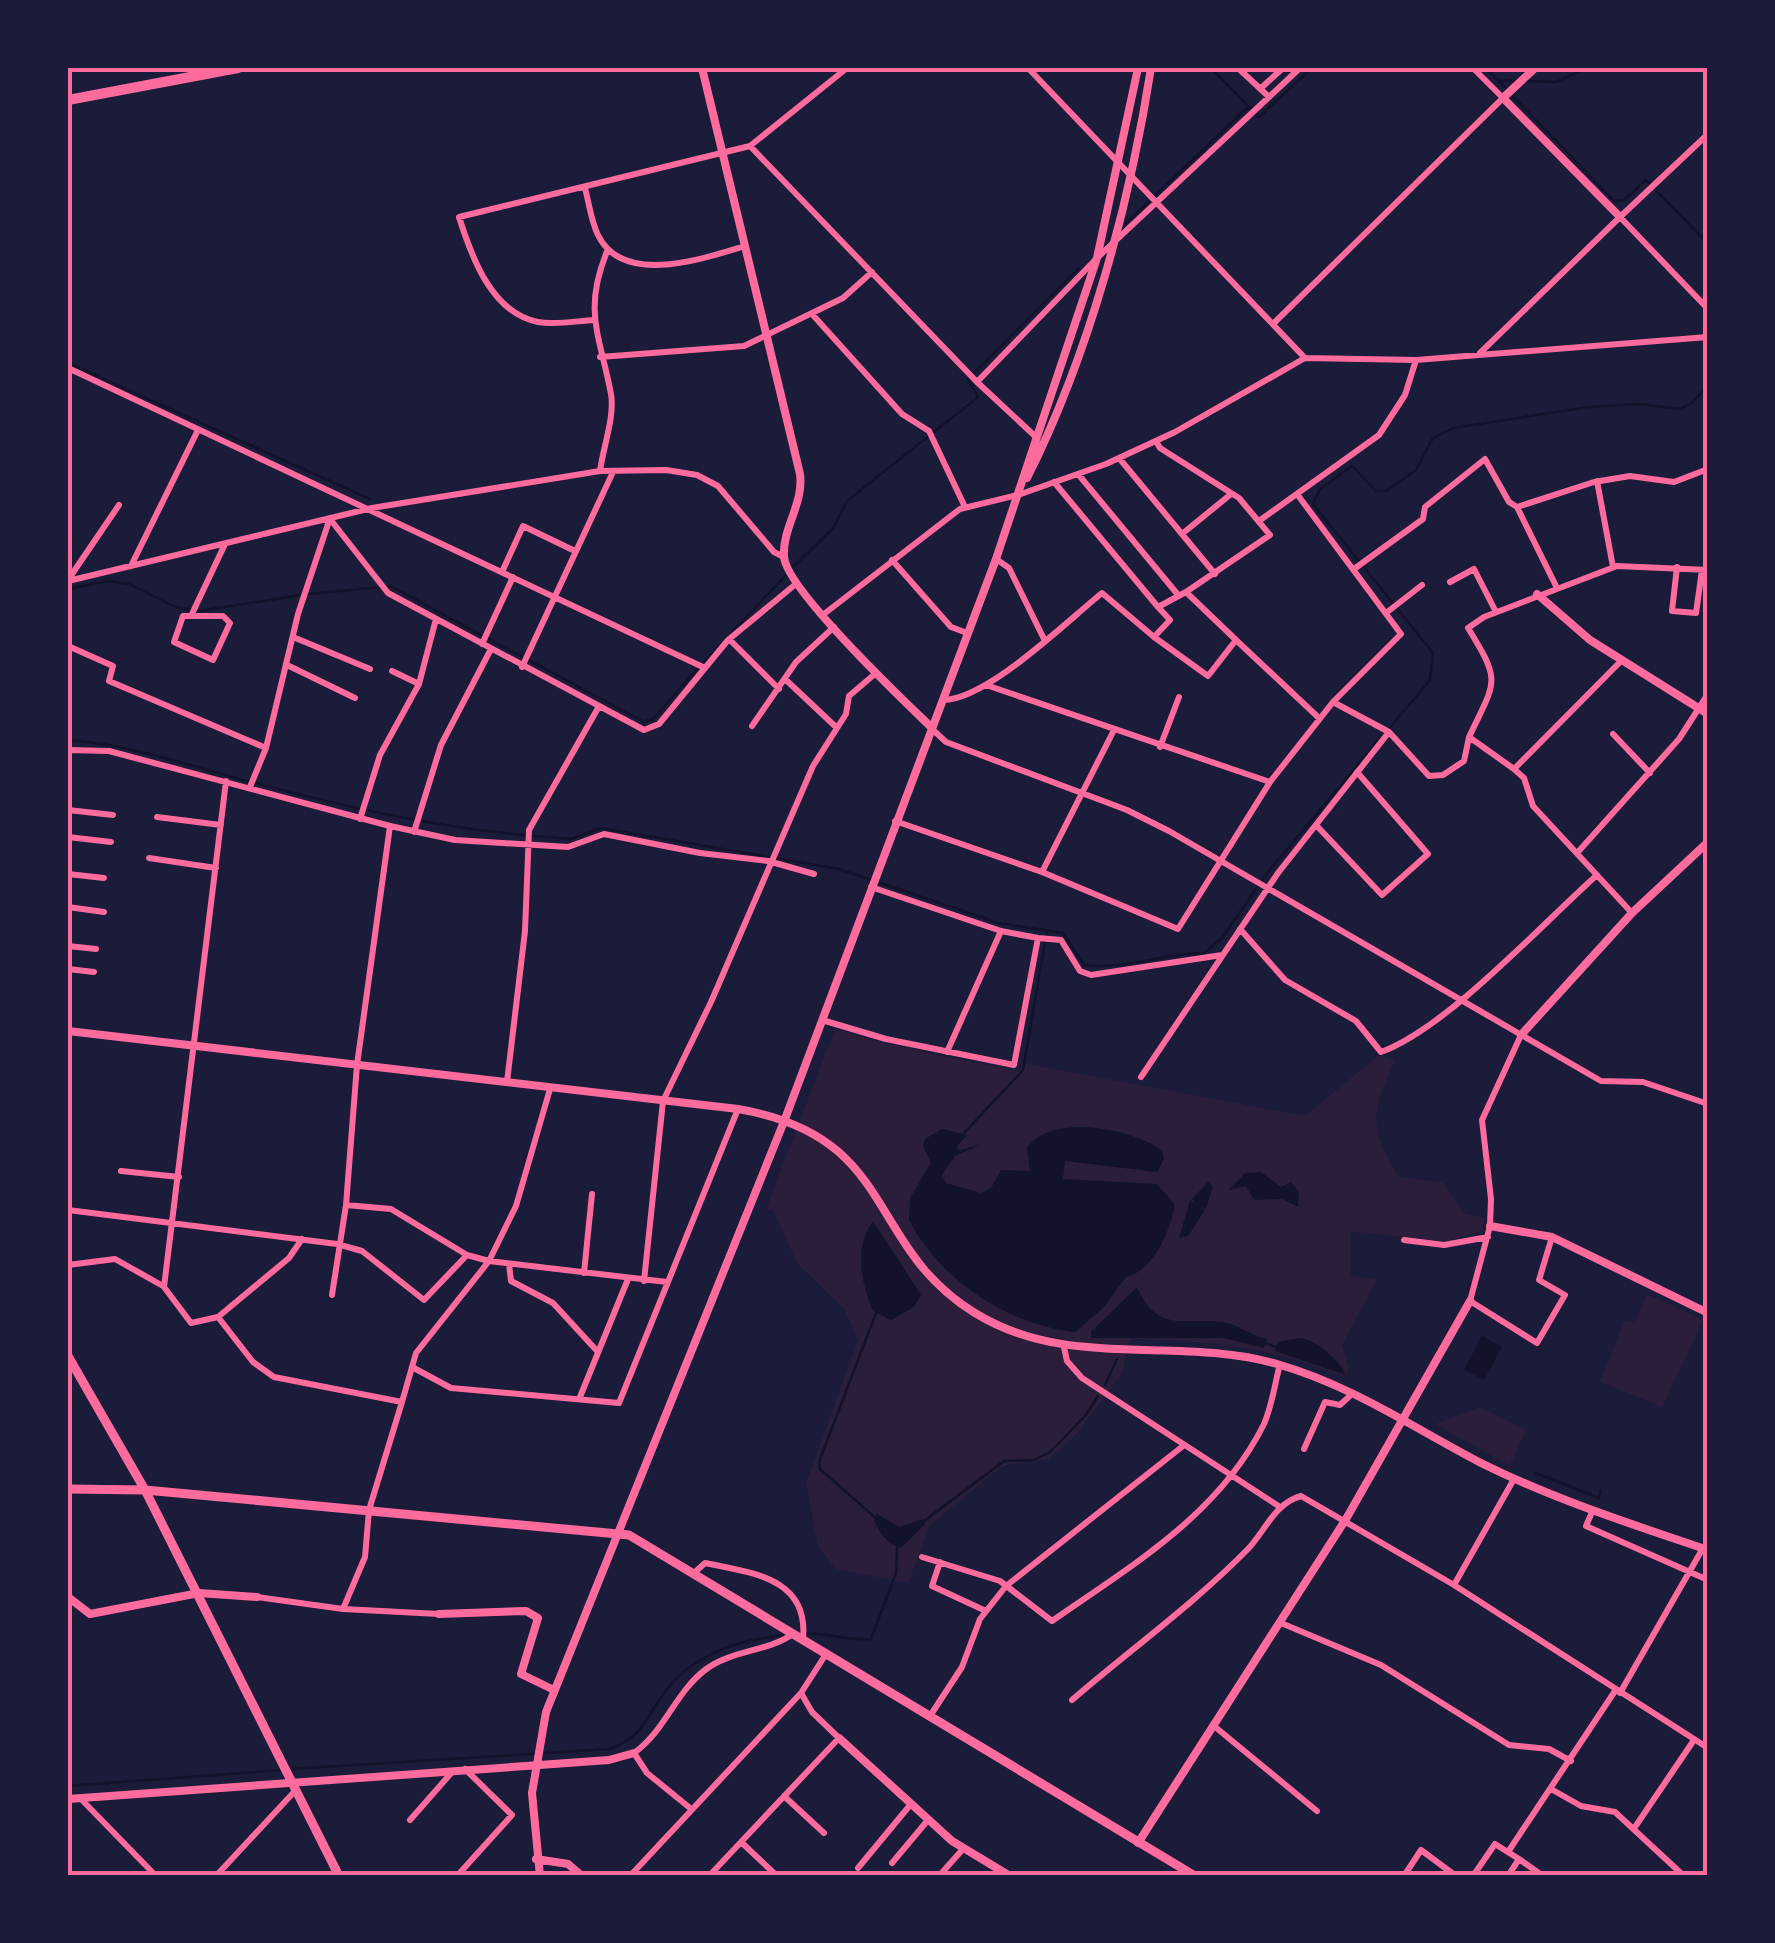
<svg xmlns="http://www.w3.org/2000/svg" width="1775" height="1943" font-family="'Fira Sans Condensed',sans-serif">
<rect width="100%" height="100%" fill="#1b1b3a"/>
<!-- green -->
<path fill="#2a1e3b" d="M 835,1029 C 896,1048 957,1058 1020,1072 L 1022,1063 L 1305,1116 L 1379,1055 L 1395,1061 C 1370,1115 1369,1123 1398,1177 L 1442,1182 L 1464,1213 L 1484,1218 L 1482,1231 L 1443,1242 L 1350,1231 L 1351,1276 L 1377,1279 L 1342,1345 L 1349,1368 L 1345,1378 C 1274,1347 1206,1340 1130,1339 L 1122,1374 L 1074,1437 L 1048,1459 L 1002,1466 L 930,1525 L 908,1583 L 836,1569 L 818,1546 L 806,1483 L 858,1340 L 844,1309 L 797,1263 L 773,1210 L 766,1209 Z
M 1647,1294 L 1703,1320 L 1662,1407 L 1600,1382 L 1625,1320 L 1634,1323 Z
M 1480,1407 L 1526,1430 L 1510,1466 L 1435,1424 Z"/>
<!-- water -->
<path fill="#12122b" d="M 942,1129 L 967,1135 L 957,1146 L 958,1151 L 982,1144 L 955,1156 L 942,1175 L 946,1183 L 981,1193 L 991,1188 L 1001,1170 L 1030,1171 L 1027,1148 C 1053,1112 1131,1129 1162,1150 L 1164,1159 L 1157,1172 L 1065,1161 L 1063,1179 L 1157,1184 L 1175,1205 C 1170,1230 1154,1271 1126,1277 L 1103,1308 L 1075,1332 C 1007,1324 941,1281 909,1220 L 910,1198 L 931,1163 L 923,1146 L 925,1139 Z
M 1261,1172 L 1281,1187 L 1291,1182 L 1299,1192 L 1298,1207 L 1282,1199 L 1254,1200 L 1246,1186 L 1229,1190 L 1245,1173 Z
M 1208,1182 L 1213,1186 L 1206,1209 L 1198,1204 L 1205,1210 L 1188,1236 L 1179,1238 L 1190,1200 L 1196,1204 L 1192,1199 Z
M 873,1221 L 921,1295 L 914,1307 L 891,1320 L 873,1311 C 862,1285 853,1247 873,1221 Z
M 1137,1287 C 1158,1334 1183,1317 1223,1322 C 1239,1325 1251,1336 1267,1339 L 1264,1348 L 1224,1338 L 1091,1338 L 1091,1332 Z
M 1482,1336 L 1502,1347 L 1484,1380 L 1464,1370 Z
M 1301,1338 C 1315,1339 1344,1364 1345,1375 L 1275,1351 L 1278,1342 Z
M 877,1514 L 899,1527 L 923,1519 L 925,1524 L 901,1548 C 886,1543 881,1534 874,1521 Z"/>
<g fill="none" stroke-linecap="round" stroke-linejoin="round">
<!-- stream -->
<path stroke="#12122b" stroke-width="2.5" d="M 1211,68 L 1259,117 L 1312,68
M 1486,68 L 1614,201 L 1624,200 L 1646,180 L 1708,244
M 1498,80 L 1519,81
M 1527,81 L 1556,82 L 1587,68
M 1126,223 L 1247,108
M 68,363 L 370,499
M 974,373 L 1079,268
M 792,568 L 834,527 L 847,501 L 978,397 L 968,379
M 68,589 L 108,581 L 129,584 L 175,607 L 199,611 L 301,595
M 309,594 L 391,586 L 522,657
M 529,660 L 644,722 L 653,719 L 697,669
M 703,663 L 787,574
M 1388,730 L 1430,680 L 1433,653 L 1313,504 L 1320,489 L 1352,466 L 1376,491 L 1386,491 L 1416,470 L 1433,438 L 1453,428 L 1588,407 L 1639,404 L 1680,409 L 1693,402 L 1708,385
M 68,740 C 128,744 188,765 247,781 C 339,805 430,827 525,835
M 533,836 L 571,839 L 601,828 L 839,869 L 999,923 L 1063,933 L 1084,965 C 1123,970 1165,953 1204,953 L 1222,938 L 1268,872 L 1383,735
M 964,1133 L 1023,1070 L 1047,931
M 876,1313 L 819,1462 L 820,1469 L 878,1520
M 1264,1343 L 1277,1347
M 1105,1385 L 1117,1359
M 1536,1473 L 1599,1498 L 1601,1490
M 924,1521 L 1004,1461 L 1034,1460 L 1050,1452 L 1086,1415 L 1098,1396
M 804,1634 C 829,1632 844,1641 871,1639 L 896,1573 L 897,1546
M 290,1769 L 609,1749 C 644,1737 646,1716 667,1689 C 696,1653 742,1639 786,1635
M 68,1786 L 282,1770"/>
<!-- minor -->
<path stroke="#ff6b9d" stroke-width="6" d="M 1028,68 L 1305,358
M 1260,89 L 1283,68
M 1269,97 L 1300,68
M 750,146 L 847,68
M 585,188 C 589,203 591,221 598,235 C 623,287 705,258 745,246
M 1620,217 L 1708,134
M 812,314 L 902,414 L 929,431 L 965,507
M 594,320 C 576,321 555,325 538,322 C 491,313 471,255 459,217 L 750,146 L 977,382 L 1037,438
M 1275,322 L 1503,98 L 1473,68
M 1480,353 L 1620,217 L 1708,309
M 600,357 L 744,346 L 843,298 L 872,272
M 68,368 L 705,668
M 977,382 L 1097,258 L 1269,97 L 1238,68
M 1156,441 L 1160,448 L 1239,498 L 1270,535 L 1186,592
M 1119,458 L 1215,574
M 600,471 C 603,448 615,416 611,394 C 600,335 582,311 608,249
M 1078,474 L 1179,596
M 1597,481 L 1613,567
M 1054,482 L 1158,607
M 1517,507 L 1556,586
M 330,519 L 388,593 L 644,730 L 659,724 L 728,640 L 797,583
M 1259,521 L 1379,435 L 1405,395 L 1416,360
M 1182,534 L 1231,494
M 996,559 L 1009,568 L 1044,639
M 892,560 L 951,627 L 967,633
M 131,566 L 197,432
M 1677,567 L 1672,611 L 1696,613 L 1702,570
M 1354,569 L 1423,519 L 1425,507 L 1485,459 L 1509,502 L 1517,507 L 1594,482 L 1630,476 L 1674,482 L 1708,469
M 502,572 L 523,526 L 575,551
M 68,580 L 119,505
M 68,581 L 372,508 L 600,471 L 666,470 L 697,475 L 718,486 L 774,552 L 784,557
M 1450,582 L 1474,569 L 1496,612
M 1386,613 L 1422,585
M 824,614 L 960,509 L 1018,495 L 1106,464 L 1175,432 L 1305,358 L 1416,360 L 1708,337
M 191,616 L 223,616 L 230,623 L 213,660 L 174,642 L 183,616 L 191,616 L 225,544
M 293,637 L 370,669
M 1154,637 L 1208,676 L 1236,640 L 1319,718
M 729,639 L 779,689
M 482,644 L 513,577
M 68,646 L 113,666 L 109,681 L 266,748 L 250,787
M 1622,660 L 1514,769 L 1524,778 L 1533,806 L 1632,913
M 287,665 L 355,698
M 522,667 L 613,472
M 392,671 L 419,684
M 785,679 L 837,728
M 986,685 L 1270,782 L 1333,702 L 1401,634 L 1297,494
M 942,700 C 986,701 1066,622 1102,593 L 1154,637 L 1170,620 L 1158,607 L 1186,592 L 1236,640
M 1333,702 L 1389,732 L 1429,776 L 1443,775 L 1464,761 L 1469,737 L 1514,769
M 752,726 L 796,662 L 834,627
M 932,729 L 946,742 L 1127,810 L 1169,831 L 1601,1081 L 1643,1082 L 1708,1104
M 1613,734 L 1650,773
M 1469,737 C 1496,680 1502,683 1468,628 L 1484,617 L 1617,566 L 1708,570
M 1160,747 L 1179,697
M 266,748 L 298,614 L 330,518
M 68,750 L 109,751 L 390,826
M 68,760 L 69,750
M 226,781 L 164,1287 L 191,1323 L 218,1317 L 253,1362 L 274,1377 L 402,1402 L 369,1510 L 365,1557 L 343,1609
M 68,810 L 113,815
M 157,817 L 221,825
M 360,819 L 380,755 L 419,684 L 436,619
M 895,821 L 1042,872 L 1178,929 L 1270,782
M 1316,825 L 1382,895 L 1428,854 L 1357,772
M 414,832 L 441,745 L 491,649
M 68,837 L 111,842
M 1578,852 L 1679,739 L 1708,694
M 149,858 L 216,868
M 1042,872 L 1114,730
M 68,874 L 104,878
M 68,907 L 104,912
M 1240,929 L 1285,980 L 1356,1021 L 1381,1052 C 1447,1028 1541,925 1597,875
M 1038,938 L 1061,940 L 1080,971 L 1091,975 L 1222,955
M 68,946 L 96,949
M 68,969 L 94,972
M 822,1020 L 886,1039 L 1014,1065 L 1038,938 L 1001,931 L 871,887
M 1521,1035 L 1482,1120 L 1491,1199 L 1490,1226 L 1470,1301 L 1537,1343 L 1565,1295 L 1539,1280 L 1552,1237
M 947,1052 L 1001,931
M 1141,1077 L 1278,873 L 1389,732
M 507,1082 L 525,931 L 529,830 L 598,708
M 121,1171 L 179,1177
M 346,1205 L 391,1209 L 467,1255 L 489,1261 L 667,1282
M 68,1210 L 337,1244 L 362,1251 L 424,1300 L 467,1255
M 1404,1240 L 1444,1245 L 1488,1237
M 509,1264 L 511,1281 L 553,1303 L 598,1352
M 68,1265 L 115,1259 L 163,1286
M 584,1273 L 592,1194
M 644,1281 L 663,1101 L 711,1002 L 813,766 L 846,714 L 849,696 L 876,673
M 332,1295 L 346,1205 L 357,1065 L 390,826 L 455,840 L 568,847 L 604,834 L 700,853 L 768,861 L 814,874
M 218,1317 L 289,1258 L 302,1239
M 1064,1347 L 1067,1361 L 1082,1378 L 1280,1507
M 412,1367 L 451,1388 L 619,1403 L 738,1109
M 580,1397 L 628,1279
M 402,1402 L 416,1353 L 489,1261 L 516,1206 L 550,1089
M 1304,1449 L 1325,1402 L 1340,1405 L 1353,1393
M 1593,1510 L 1586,1526 L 1708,1580
M 922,1557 L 1000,1581 L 1052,1621 C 1132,1565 1219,1515 1264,1424 C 1272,1406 1275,1383 1280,1364
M 940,1562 L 932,1586 L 986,1611
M 694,1573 L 705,1563 C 751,1573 809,1577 803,1639
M 1454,1585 L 1514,1479
M 257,1597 L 343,1609 L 439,1614
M 1281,1623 L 1381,1665 L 1509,1745 L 1549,1749 L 1571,1761
M 1620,1693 L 1703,1548
M 1072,1700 C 1130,1650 1194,1604 1248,1549 C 1265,1531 1275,1503 1301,1496 L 1454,1585 L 1708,1748
M 930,1716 L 962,1667 L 980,1619 L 1006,1586 L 1183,1446
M 1214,1726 L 1317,1811
M 1551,1789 L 1581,1806 L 1615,1812 L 1684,1876
M 784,1796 L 824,1833
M 81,1799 L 156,1876
M 690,1808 L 647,1773 L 634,1753 C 665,1731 675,1693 705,1670 C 731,1650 767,1652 793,1634
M 410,1820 L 453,1771
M 1635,1827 L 1694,1740
M 741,1842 L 777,1876
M 1508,1852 L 1615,1691
M 892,1863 L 928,1820
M 858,1868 L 911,1804
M 216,1876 L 295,1791
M 457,1876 L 512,1815 L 465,1769
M 630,1876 L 801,1693
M 709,1876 L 839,1738 L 812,1712 L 801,1693 L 826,1654
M 939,1876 L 963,1849
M 1404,1876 L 1421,1850 L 1456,1876
M 1473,1876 L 1495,1844 L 1519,1859
M 1508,1876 L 1519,1859 L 1543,1876"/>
<!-- tertiary -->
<path stroke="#ff6b9d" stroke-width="8" d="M 702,68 L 800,474 C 804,504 782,528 784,557 C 787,590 903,700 930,726
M 1535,68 L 1503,98 L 1620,217
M 1027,478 C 1089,355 1130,203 1151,68
M 1537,594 L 1590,640 L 1708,714
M 68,1031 L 738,1109 C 898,1136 865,1246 975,1313 C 1069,1371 1176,1335 1277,1364 C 1351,1385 1414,1428 1481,1463 C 1553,1499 1631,1524 1708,1550
M 1521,1035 L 1632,913 L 1708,842
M 1490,1226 L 1552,1237 L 1708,1313
M 68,1597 L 90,1614 L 199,1593 L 257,1597
M 439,1614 L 526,1611 L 538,1618 L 521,1674 L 554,1690
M 839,1738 L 952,1841 L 1010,1876
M 68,1799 L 609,1760 L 634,1753
M 1138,1843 L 1346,1519 L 1470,1301
M 536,1859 L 568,1864 L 582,1876
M 540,1876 L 532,1793 L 546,1712 L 785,1119 L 996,559 L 1097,258 L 1138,68"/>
<!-- primary -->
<path stroke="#ff6b9d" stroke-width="9" d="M 68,1356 L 145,1490 L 339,1876
M 68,1489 L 145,1490 L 629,1535 L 1195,1876"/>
<!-- trunk -->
<path stroke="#ff6b9d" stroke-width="10" d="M 68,100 L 238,68"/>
</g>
<!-- border -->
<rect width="1775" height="1943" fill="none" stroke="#1b1b3a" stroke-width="140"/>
<rect x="70" y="70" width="1635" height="1803" fill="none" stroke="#ff6b9d" stroke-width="4"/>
</svg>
